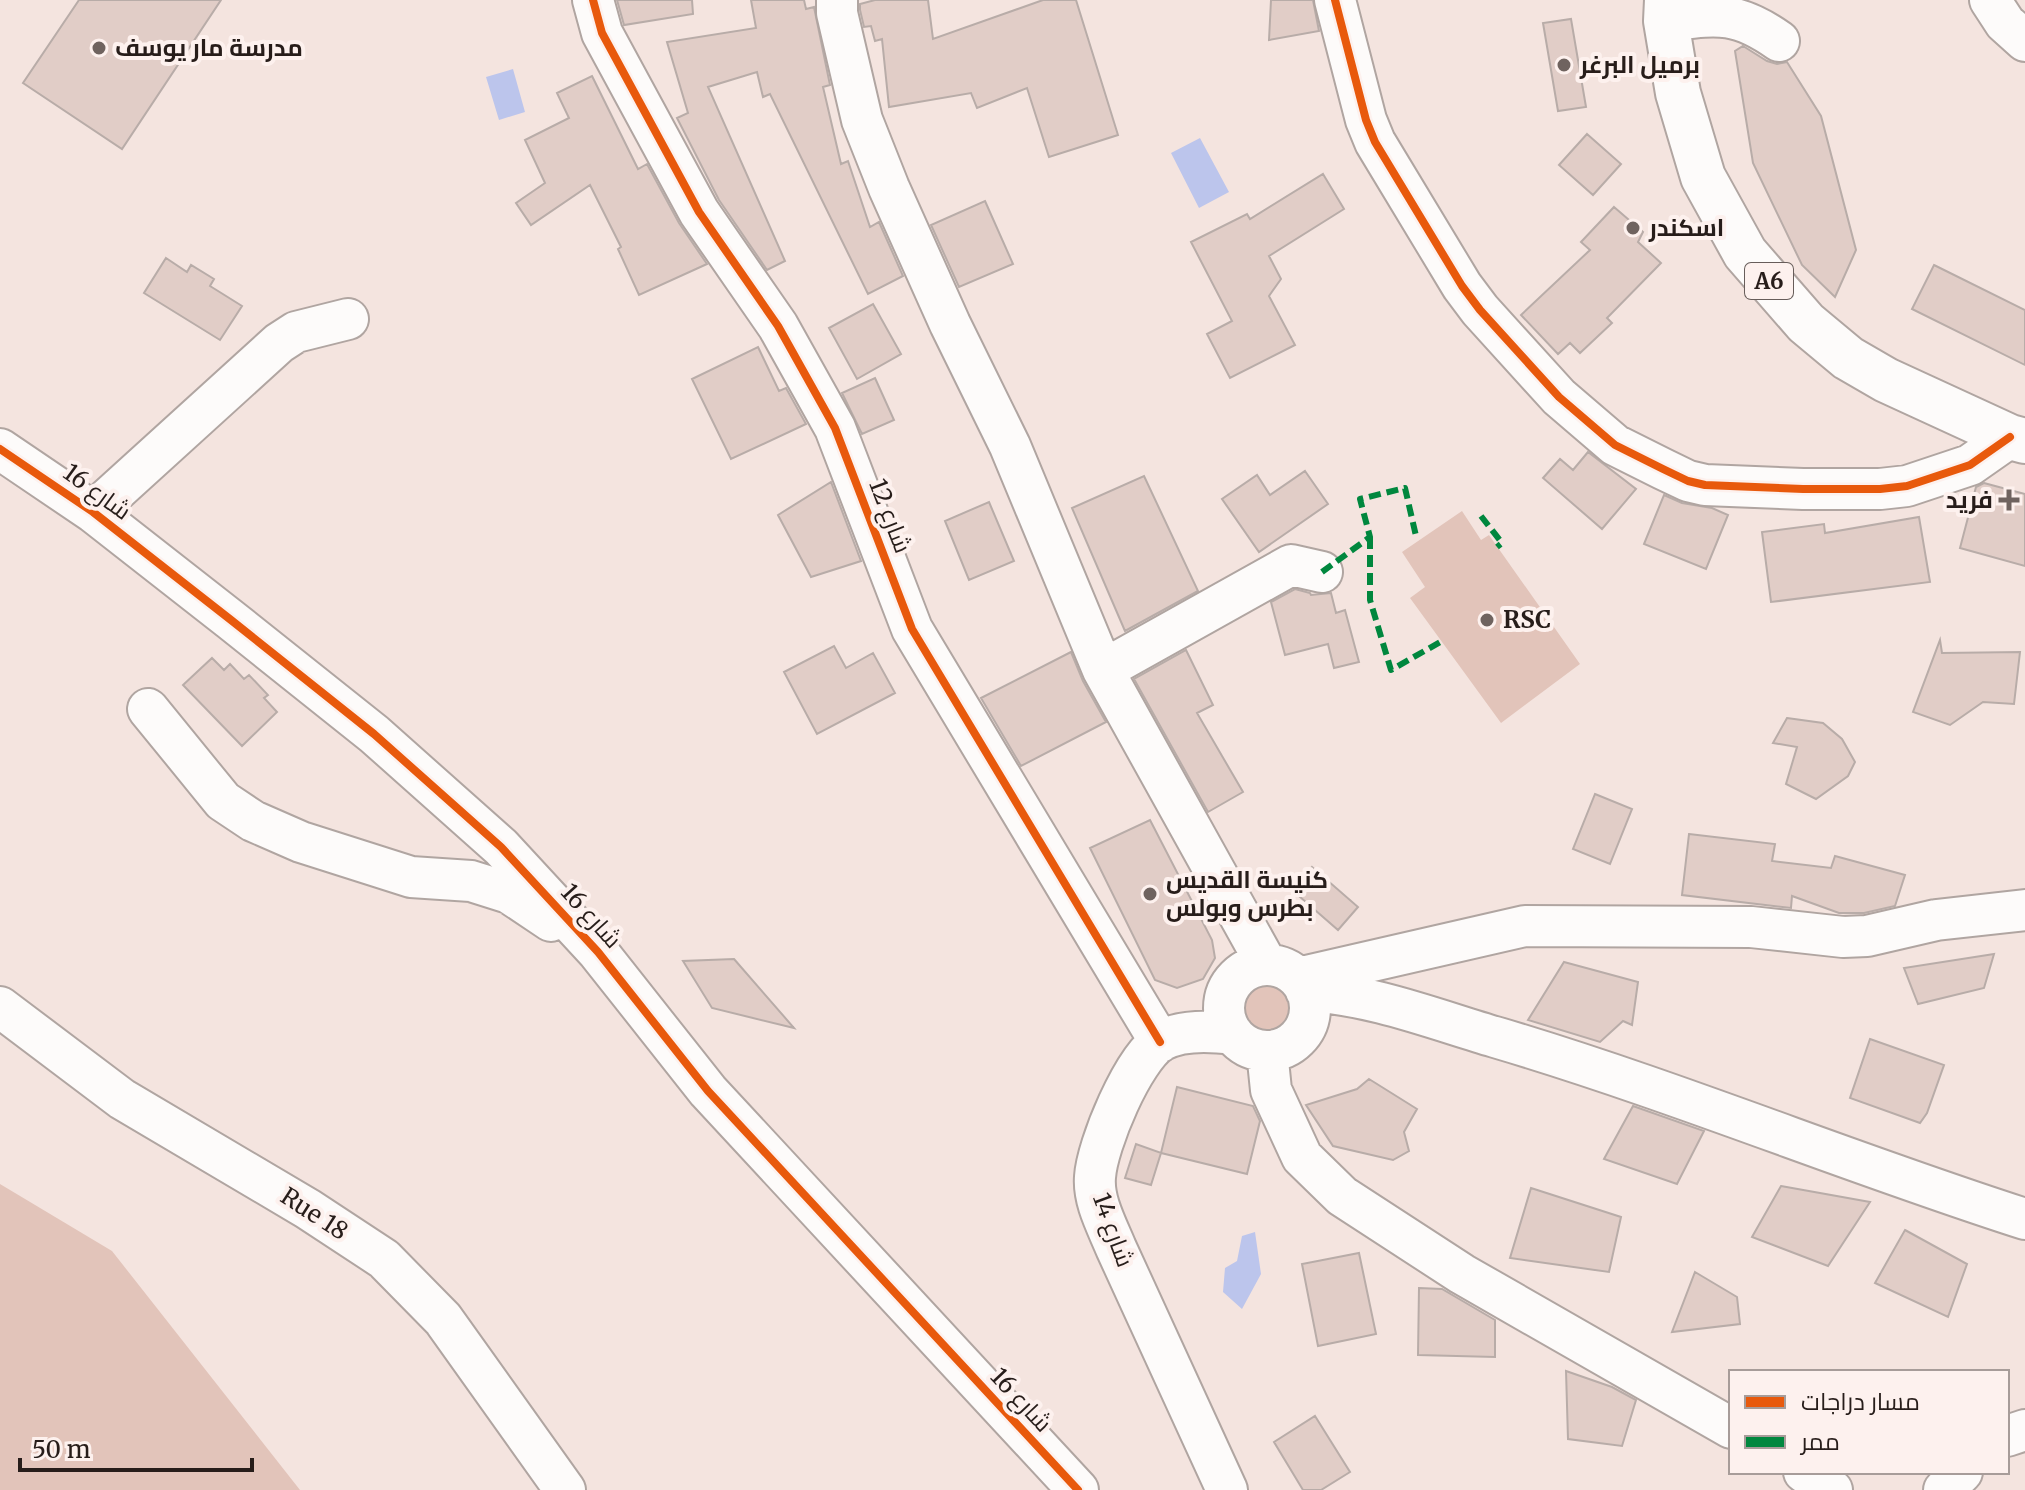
<svg xmlns="http://www.w3.org/2000/svg" width="2025" height="1490" font-family="Merriweather,Cairo,serif">
<rect width="100%" height="100%" fill="#f4e4df"/>
<!-- green -->
<path fill="#e2c4ba" d="M 1462,511 L 1481,540 L 1489,535 L 1580,664 L 1501,723 L 1410,598 L 1425,587 L 1402,552 Z
M1239 1007a27 27 0 1 1 54 0a27 27 0 1 1-54 0Z
M 0,1184 L 112,1251 L 300,1490 L 0,1490 Z"/>
<!-- water -->
<path fill="#bcc5ec" d="M 513,69 L 525,112 L 499,120 L 486,77 Z
M 1200,138 L 1229,192 L 1199,208 L 1171,153 Z
M 1255,1232 L 1261,1274 L 1242,1309 L 1223,1292 L 1225,1268 L 1237,1261 L 1242,1236 Z"/>
<!-- building -->
<path fill="#e1cdc7" stroke="#b8aca8" stroke-width="2" d="M 79,0 L 221,0 L 122,149 L 23,83 Z
M 617,0 L 692,0 L 693,14 L 624,25 Z
M 751,0 L 804,0 L 806,9 L 814,7 L 830,85 L 823,87 L 841,164 L 848,161 L 870,227 L 879,222 L 903,276 L 868,294 L 770,94 L 763,97 L 757,72 L 708,87 L 785,261 L 767,270 L 719,200 L 677,118 L 688,113 L 667,42 L 756,28 Z
M 875,0 L 928,0 L 933,39 L 1043,0 L 1076,0 L 1118,135 L 1049,157 L 1027,88 L 977,108 L 971,93 L 889,107 L 882,39 L 875,41 L 871,26 L 864,27 L 860,10 L 860,4 Z
M 1271,0 L 1313,0 L 1319,31 L 1269,40 Z
M 1571,19 L 1586,107 L 1558,111 L 1543,23 Z
M 1743,46 L 1767,61 L 1777,64 L 1787,62 L 1821,116 L 1856,250 L 1835,297 L 1802,265 L 1753,163 L 1735,51 Z
M 592,76 L 638,169 L 647,164 L 679,223 L 707,264 L 639,295 L 618,249 L 621,247 L 590,185 L 531,225 L 516,203 L 545,183 L 525,140 L 569,118 L 557,93 Z
M 1587,134 L 1621,164 L 1593,195 L 1559,165 Z
M 1323,174 L 1344,209 L 1269,256 L 1281,279 L 1269,296 L 1295,345 L 1230,378 L 1207,334 L 1232,321 L 1191,242 L 1247,214 L 1250,219 Z
M 985,201 L 1013,264 L 959,287 L 931,225 Z
M 1614,207 L 1643,232 L 1638,242 L 1661,263 L 1607,318 L 1612,323 L 1580,353 L 1570,343 L 1558,354 L 1521,315 L 1590,250 L 1581,242 Z
M 166,258 L 187,272 L 191,265 L 214,279 L 210,286 L 242,306 L 220,340 L 144,293 Z
M 1934,265 L 2025,310 L 2025,365 L 1912,309 Z
M 873,304 L 901,354 L 857,379 L 829,328 Z
M 758,347 L 779,391 L 786,388 L 806,424 L 731,459 L 692,379 Z
M 875,378 L 894,420 L 862,434 L 842,393 Z
M 1588,452 L 1636,489 L 1602,529 L 1543,478 L 1560,459 L 1573,470 Z
M 1305,471 L 1328,504 L 1259,552 L 1222,499 L 1257,475 L 1270,495 Z
M 1144,476 L 1198,591 L 1125,631 L 1072,508 Z
M 831,482 L 861,561 L 811,577 L 778,515 Z
M 1984,483 L 2025,494 L 2025,566 L 1960,548 L 1976,487 Z
M 1664,495 L 1682,503 L 1712,508 L 1728,515 L 1706,569 L 1644,544 Z
M 989,502 L 1014,561 L 969,580 L 945,521 Z
M 1919,517 L 1930,582 L 1771,602 L 1762,532 L 1824,524 L 1825,533 Z
M 1295,589 L 1310,593 L 1311,595 L 1331,593 L 1336,613 L 1345,610 L 1359,662 L 1334,668 L 1328,644 L 1285,655 L 1271,602 Z
M 1940,640 L 1942,653 L 2020,652 L 2014,704 L 1983,702 L 1950,725 L 1913,712 Z
M 834,646 L 846,668 L 873,653 L 895,693 L 817,734 L 784,672 Z
M 1186,650 L 1213,705 L 1197,713 L 1243,792 L 1208,812 L 1134,679 Z
M 1071,652 L 1083,681 L 1106,722 L 1021,766 L 981,698 Z
M 212,658 L 224,670 L 230,664 L 244,679 L 249,675 L 268,695 L 264,698 L 277,712 L 242,746 L 183,685 Z
M 1787,718 L 1823,723 L 1842,739 L 1855,762 L 1848,776 L 1816,799 L 1786,784 L 1797,747 L 1773,743 Z
M 1595,794 L 1632,809 L 1610,864 L 1573,849 Z
M 1150,820 L 1212,940 L 1215,958 L 1203,979 L 1177,988 L 1155,980 L 1090,848 Z
M 1689,834 L 1775,844 L 1772,861 L 1831,868 L 1835,856 L 1905,875 L 1895,906 L 1864,913 L 1839,913 L 1792,896 L 1791,908 L 1682,895 Z
M 1312,867 L 1358,907 L 1338,930 L 1292,890 Z
M 1994,954 L 1984,988 L 1918,1004 L 1904,968 Z
M 734,959 L 794,1028 L 712,1008 L 683,961 Z
M 1564,962 L 1638,982 L 1632,1025 L 1623,1021 L 1600,1042 L 1528,1020 Z
M 1870,1039 L 1944,1065 L 1927,1113 L 1920,1123 L 1850,1098 Z
M 1369,1079 L 1417,1109 L 1404,1132 L 1409,1151 L 1393,1160 L 1333,1146 L 1306,1105 L 1357,1089 Z
M 1177,1087 L 1253,1106 L 1260,1121 L 1247,1174 L 1161,1153 L 1151,1185 L 1125,1178 L 1136,1144 L 1161,1153 Z
M 1633,1106 L 1704,1131 L 1677,1184 L 1604,1159 Z
M 1781,1186 L 1870,1202 L 1828,1266 L 1752,1237 Z
M 1531,1188 L 1621,1217 L 1609,1272 L 1510,1258 Z
M 1905,1230 L 1967,1264 L 1948,1317 L 1875,1283 Z
M 1359,1253 L 1376,1334 L 1318,1346 L 1302,1264 Z
M 1695,1272 L 1737,1297 L 1740,1324 L 1672,1332 Z
M 1419,1288 L 1442,1289 L 1495,1320 L 1495,1357 L 1418,1355 Z
M 1566,1371 L 1612,1387 L 1636,1400 L 1622,1446 L 1568,1439 Z
M 1315,1416 L 1350,1472 L 1321,1490 L 1303,1490 L 1274,1442 Z"/>
<g fill="none" stroke-linecap="round" stroke-linejoin="round">
<defs>
<path id="minor" d="M 593,0 L 602,33 L 699,212 L 778,326 L 835,428 L 912,629 L 1160,1042
M 837,0 L 837,13 L 862,120 L 889,188 L 950,324 L 1010,446 L 1103,670 L 1267,965
M 1335,0 L 1366,120 L 1375,142 L 1462,286 L 1480,310 L 1559,397 L 1615,445 L 1663,469 L 1688,481 L 1705,485 L 1803,489 L 1880,489 L 1907,486 L 1970,465 L 2010,437
M 1990,0 L 2005,23 L 2025,41
M 1666,21 C 1716,15 1735,10 1779,41
M 0,449 L 93,512 L 231,620 L 374,734 L 501,847 L 598,952 L 708,1091 L 1078,1490
M 93,512 L 279,343 L 296,332 L 348,319
M 1103,670 L 1291,565 L 1322,572
M 148,709 L 223,801 L 253,821 L 301,842 L 411,877 L 471,881 L 509,893 L 551,921
M1224 1008a43 43 0 1 1 86 0a43 43 0 1 1-86 0Z
M 1298,978 L 1525,926 L 1751,927 L 1843,937 L 1867,936 L 1936,920 L 2025,910
M 1306,991 C 1371,994 1434,1019 1495,1037 C 1674,1090 1847,1162 2025,1219
M 0,1007 L 122,1099 L 308,1209 L 384,1259 L 443,1319 L 565,1490
M 1267,1051 L 1271,1090 L 1302,1157 L 1342,1196 L 1462,1274 L 1731,1428
M 2007,1436 L 2025,1430
M 1804,1472 L 1832,1490
M 1227,1490 L 1116,1248 C 1107,1226 1093,1201 1095,1177 C 1097,1145 1133,1058 1161,1041 C 1182,1029 1210,1031 1233,1034
M 1944,1490 L 1962,1472"/>
<path id="highway" d="M 1667,0 L 1666,21 L 1678,93 L 1703,177 L 1745,253 L 1806,323 L 1848,358 L 1886,380 L 2010,437 L 2025,441"/>
</defs>
<!-- minor casing -->
<use href="#minor" stroke="#b0a5a1" stroke-width="44"/>
<!-- highway casing -->
<use href="#highway" stroke="#b0a5a1" stroke-width="48"/>
<!-- minor -->
<use href="#minor" stroke="#fdfbfa" stroke-width="40"/>
<!-- highway -->
<use href="#highway" stroke="#fdfbfa" stroke-width="44"/>
<!-- quiet -->
<path stroke="#00873e" stroke-width="6" stroke-dasharray="12 6" stroke-linecap="butt" d="M 1481,516 L 1502,543 L 1497,547
M 1370,537 L 1370,600 L 1391,670 L 1442,641
M 1322,572 L 1370,537 L 1360,499 L 1405,488 L 1416,536"/>
<defs>
<path id="cycleway" d="M 593,0 L 602,33 L 699,212 L 778,326 L 835,428 L 912,629 L 1160,1042
M 1335,0 L 1366,120 L 1375,142 L 1462,286 L 1480,310 L 1559,397 L 1615,445 L 1663,469 L 1688,481 L 1705,485 L 1803,489 L 1880,489 L 1907,486 L 1970,465 L 2010,437
M 0,449 L 93,512 L 231,620 L 374,734 L 501,847 L 598,952 L 708,1091 L 1078,1490"/>
</defs>
<!-- cycleway casing -->
<use href="#cycleway" stroke="#fdf1ee" stroke-width="13"/>
<!-- cycleway -->
<use href="#cycleway" stroke="#e8590c" stroke-width="8"/>
</g>
<!-- markers -->
<g fill="#6f635f" stroke="#fdf1ee" stroke-width="3">
<circle cx="99" cy="48" r="8"/>
<circle cx="1564" cy="65" r="8"/>
<circle cx="1633" cy="228" r="8"/>
<path d="M2005 488h8v8h8v8h-8v8h-8v-8h-8v-8h8z"/>
<circle cx="1487" cy="620" r="8"/>
<circle cx="1150" cy="894" r="8"/>
</g>
<g text-anchor="middle" stroke-width="8" stroke-linejoin="round" paint-order="stroke">
<!-- shield labels -->
<rect fill="#fdf1ee" stroke="#675d5a" stroke-width="2" x="1745" y="263" width="48" height="36" rx="6"/>
<g font-size="22" font-weight="bold" fill="#271d1a">
<text x="1769" y="289">A6</text>
</g>
<!-- poi labels -->
<g font-size="24" font-weight="bold" fill="#271d1a" stroke="#fdf1ee" text-anchor="start">
<text x="115" y="56">مدرسة مار يوسف</text>
<text x="1580" y="73">برميل البرغر</text>
<text x="1649" y="236">اسكندر</text>
<text x="1993" y="508" text-anchor="end">فريد</text>
<text x="1503" y="628">RSC</text>
<text x="1166" y="888">كنيسة القديس<tspan x="1166" dy="28">بطرس وبولس</tspan></text>
</g>
<!-- street labels -->
<g font-size="24" fill="#271d1a" stroke="#fdf1ee">
<text transform="translate(97 492) rotate(36)" y="8">شارع 16</text>
<text transform="translate(890 516) rotate(69)" y="8">شارع 12</text>
<text transform="translate(591 916) rotate(48)" y="8">شارع 16</text>
<text transform="translate(314 1214) rotate(33)" y="8">Rue 18</text>
<text transform="translate(1113 1230) rotate(70)" y="8">شارع 14</text>
<text transform="translate(1021 1400) rotate(47)" y="8">شارع 16</text>
</g>
</g>
<!-- legend -->
<rect x="1729" y="1370" width="280" height="104" fill="#fdf1ee" stroke="#a79c99" stroke-width="2"/>
<rect x="1745" y="1396" width="40" height="12" fill="#e8590c" stroke="#a79c99" stroke-width="2"/>
<text x="1801" y="1410" font-size="24" fill="#271d1a">مسار دراجات</text>
<rect x="1745" y="1436" width="40" height="12" fill="#00873e" stroke="#a79c99" stroke-width="2"/>
<text x="1801" y="1450" font-size="24" fill="#271d1a">ممر</text>
<!-- scale -->
<path d="M20 1458v12h232v-12" fill="none" stroke="#271d1a" stroke-width="4"/>
<text x="32" y="1458" font-size="24" fill="#271d1a" stroke="#fdf1ee" stroke-width="6" paint-order="stroke">50 m</text>
</svg>
